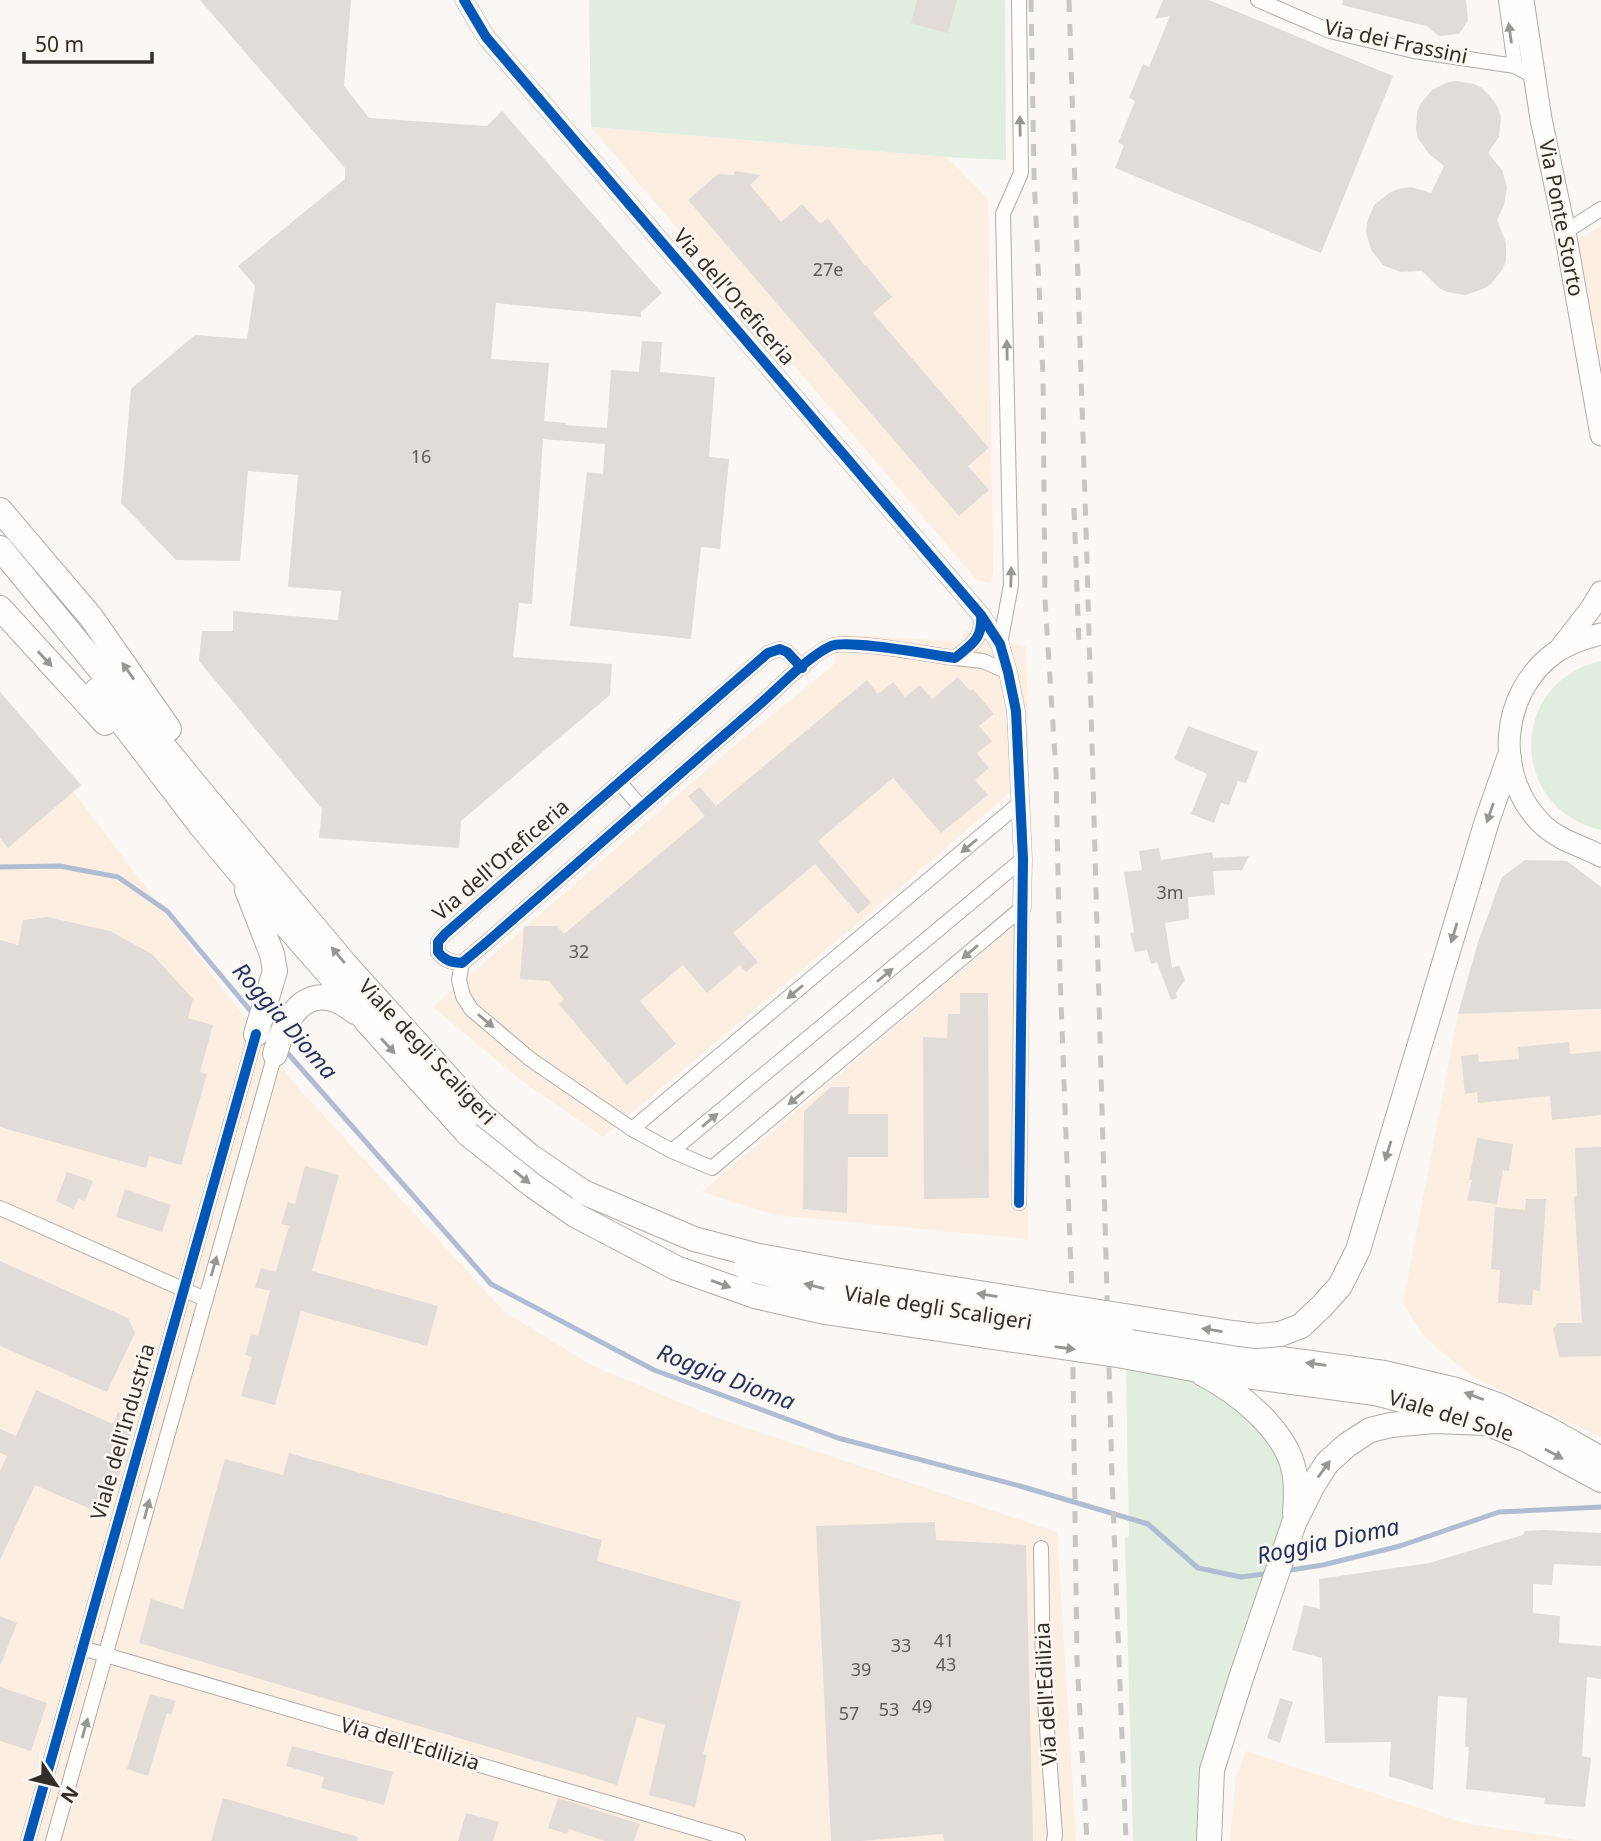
<svg xmlns="http://www.w3.org/2000/svg" width="1601" height="1841" font-family="'Noto Sans',sans-serif">
<rect width="100%" height="100%" fill="#faf7f4"/>
<!-- built -->
<path fill="#fcefe1" d="M 591,127 L 947,157 L 988,199 L 993,571 L 991,583 L 977,580 Z
M 1601,226 L 1601,362 L 1577,240 Z
M 965,630 L 1026,647 L 1029,776 L 877,907 L 603,1137 L 518,1078 L 433,1007 L 739,742 L 835,664 L 838,634 L 961,642 Z
M 0,695 L 298,1088 L 505,1312 L 591,1365 L 720,1419 L 1057,1532 L 1076,1841 L 0,1841 Z
M 1030,912 L 1028,1239 L 775,1215 L 702,1192 Z
M 1601,1009 L 1601,1437 L 1475,1378 L 1444,1354 L 1422,1333 L 1403,1303 L 1458,1014 Z
M 1246,1751 L 1464,1823 L 1583,1841 L 1230,1841 L 1236,1776 Z"/>
<!-- green -->
<path fill="#e0eddf" d="M 589,0 L 1005,0 L 1006,160 L 947,157 L 591,127 Z
M 1601,661 L 1601,830 C 1508,808 1508,682 1601,661 Z
M 1126,1367 L 1193,1378 L 1276,1438 L 1292,1503 L 1246,1648 L 1207,1841 L 1133,1841 L 1125,1537 L 1129,1536 Z"/>
<g fill="none" stroke-linecap="round" stroke-linejoin="round">
<!-- stream -->
<path stroke="#b0bcd2" stroke-width="5" d="M 0,867 L 60,866 L 118,877 L 167,911 L 254,1015
M 284,1049 L 491,1284 L 654,1370 L 838,1438 L 1020,1486 L 1148,1524 L 1198,1568 L 1241,1577 L 1271,1573
M 1284,1571 L 1323,1565 L 1400,1546 L 1499,1512 L 1601,1507"/>
</g>
<!-- building -->
<path fill="#e1dcd8" d="M 200,0 L 351,0 L 344,86 L 369,118 L 487,126 L 502,111 L 662,293 L 641,312 L 641,317 L 496,303 L 491,359 L 549,363 L 544,421 L 566,423 L 565,425 L 607,428 L 611,370 L 639,372 L 642,341 L 662,342 L 660,372 L 715,377 L 709,457 L 729,459 L 720,549 L 701,547 L 691,639 L 570,626 L 587,472 L 603,474 L 605,444 L 543,439 L 532,604 L 519,603 L 513,657 L 612,664 L 610,695 L 461,821 L 459,848 L 319,838 L 322,809 L 199,661 L 202,631 L 233,631 L 233,611 L 338,620 L 341,591 L 288,587 L 298,475 L 248,471 L 240,561 L 176,560 L 121,503 L 131,389 L 195,335 L 247,339 L 255,286 L 238,266 L 345,179 L 345,168 Z
M 917,0 L 957,0 L 948,33 L 911,23 Z
M 1163,0 L 1209,0 L 1393,76 L 1321,253 L 1115,168 L 1124,145 L 1118,143 L 1135,101 L 1129,98 L 1143,64 L 1149,67 L 1170,16 L 1155,19 Z
M 1343,0 L 1466,0 L 1468,21 L 1459,34 L 1439,36 L 1426,26 L 1342,5 Z
M 1457,81 L 1474,84 L 1482,88 L 1494,101 L 1498,108 L 1501,118 L 1499,137 L 1488,153 L 1502,170 L 1507,187 L 1504,205 L 1497,220 L 1506,243 L 1506,261 L 1502,270 L 1491,284 L 1483,289 L 1465,295 L 1447,292 L 1439,288 L 1422,271 L 1400,272 L 1383,265 L 1371,250 L 1366,232 L 1367,222 L 1374,205 L 1389,193 L 1398,189 L 1411,187 L 1431,193 L 1444,166 L 1429,154 L 1418,138 L 1416,129 L 1417,112 L 1421,103 L 1432,90 L 1448,82 Z
M 734,171 L 761,175 L 750,185 L 781,222 L 802,204 L 820,224 L 828,218 L 865,266 L 866,265 L 892,297 L 873,313 L 989,448 L 968,466 L 989,490 L 959,516 L 688,200 L 718,174 L 734,175 Z
M 958,677 L 970,691 L 973,689 L 994,714 L 979,726 L 992,741 L 977,753 L 989,768 L 975,780 L 988,795 L 941,833 L 893,778 L 818,841 L 871,903 L 858,914 L 815,864 L 733,933 L 758,962 L 746,972 L 740,965 L 707,993 L 683,965 L 640,1001 L 676,1044 L 627,1085 L 559,1004 L 564,999 L 549,981 L 520,979 L 524,926 L 557,926 L 564,934 L 705,816 L 688,796 L 700,787 L 716,806 L 867,680 L 878,694 L 893,682 L 905,697 L 920,685 L 932,699 Z
M 0,692 L 81,785 L 8,848 L 0,838 Z
M 1188,726 L 1258,752 L 1246,783 L 1238,781 L 1229,805 L 1221,803 L 1214,823 L 1191,814 L 1207,774 L 1174,759 Z
M 1159,848 L 1161,860 L 1212,852 L 1213,858 L 1249,856 L 1242,870 L 1213,871 L 1215,895 L 1188,897 L 1189,919 L 1165,923 L 1172,968 L 1179,965 L 1185,980 L 1176,993 L 1177,998 L 1171,1000 L 1157,962 L 1151,964 L 1147,950 L 1135,952 L 1130,933 L 1134,932 L 1124,872 L 1142,870 L 1139,851 Z
M 1525,860 L 1567,861 L 1601,887 L 1601,1009 L 1458,1014 L 1478,942 L 1502,877 Z
M 47,917 L 110,931 L 152,954 L 193,999 L 188,1018 L 213,1025 L 200,1072 L 207,1074 L 181,1165 L 149,1156 L 146,1168 L 0,1127 L 0,940 L 18,945 L 23,920 Z
M 960,993 L 988,993 L 989,1198 L 924,1199 L 923,1037 L 947,1038 L 948,1014 L 960,1014 Z
M 1569,1042 L 1570,1054 L 1601,1051 L 1601,1115 L 1552,1120 L 1550,1096 L 1478,1103 L 1477,1092 L 1465,1094 L 1461,1056 L 1478,1054 L 1479,1062 L 1519,1059 L 1518,1047 Z
M 831,1087 L 849,1087 L 848,1114 L 888,1114 L 888,1157 L 848,1157 L 847,1213 L 803,1209 L 804,1111 Z
M 1477,1138 L 1513,1144 L 1509,1171 L 1503,1170 L 1497,1204 L 1467,1200 L 1472,1180 L 1469,1180 Z
M 1601,1147 L 1601,1356 L 1559,1357 L 1553,1329 L 1558,1323 L 1582,1323 L 1574,1197 L 1577,1196 L 1575,1148 Z
M 305,1166 L 339,1175 L 312,1271 L 438,1306 L 427,1346 L 301,1311 L 275,1405 L 241,1396 L 252,1357 L 245,1355 L 251,1334 L 258,1336 L 270,1291 L 255,1287 L 261,1268 L 276,1272 L 289,1226 L 281,1224 L 288,1202 L 295,1204 Z
M 67,1172 L 93,1181 L 85,1201 L 79,1199 L 73,1209 L 56,1201 Z
M 125,1189 L 171,1205 L 162,1232 L 116,1217 Z
M 1526,1199 L 1546,1199 L 1540,1291 L 1533,1290 L 1532,1305 L 1498,1303 L 1500,1270 L 1491,1269 L 1495,1207 L 1525,1210 Z
M 0,1261 L 128,1318 L 135,1333 L 107,1392 L 0,1346 Z
M 36,1390 L 113,1424 L 118,1412 L 135,1420 L 126,1452 L 120,1466 L 122,1467 L 112,1499 L 102,1514 L 35,1485 L 0,1560 L 0,1471 L 7,1456 L 0,1453 L 0,1429 L 16,1436 Z
M 289,1453 L 602,1540 L 597,1561 L 741,1602 L 703,1754 L 707,1755 L 695,1807 L 649,1795 L 665,1725 L 637,1717 L 617,1785 L 139,1643 L 151,1599 L 183,1609 L 225,1459 L 283,1475 Z
M 935,1522 L 936,1540 L 1026,1545 L 1033,1841 L 944,1841 L 943,1834 L 862,1841 L 831,1841 L 816,1526 Z
M 1544,1530 L 1601,1533 L 1601,1566 L 1554,1564 L 1552,1585 L 1533,1584 L 1533,1613 L 1560,1616 L 1559,1643 L 1601,1646 L 1601,1679 L 1587,1677 L 1582,1756 L 1591,1758 L 1585,1807 L 1544,1804 L 1545,1798 L 1466,1789 L 1469,1747 L 1465,1747 L 1467,1698 L 1438,1696 L 1433,1790 L 1389,1776 L 1391,1742 L 1325,1743 L 1322,1658 L 1292,1650 L 1304,1605 L 1320,1609 L 1319,1579 L 1429,1563 L 1523,1535 L 1525,1531 Z
M 0,1616 L 17,1623 L 1,1664 L 0,1664 Z
M 0,1687 L 47,1703 L 31,1751 L 0,1741 Z
M 150,1694 L 176,1701 L 171,1715 L 167,1713 L 148,1776 L 127,1769 Z
M 1280,1698 L 1293,1702 L 1280,1743 L 1267,1738 Z
M 292,1746 L 393,1772 L 384,1805 L 321,1788 L 324,1777 L 286,1766 Z
M 223,1798 L 358,1837 L 357,1841 L 211,1841 Z
M 558,1798 L 640,1824 L 634,1841 L 605,1841 L 569,1829 L 567,1834 L 548,1828 Z
M 466,1813 L 499,1822 L 493,1841 L 458,1841 Z"/>
<g fill="none" stroke-linecap="round" stroke-linejoin="round">
<defs>
<path id="minor" d="M 1258,0 L 1330,31 L 1414,51 L 1515,66 L 1535,77
M 1506,0 L 1515,66
M 1565,232 L 1601,209
M 1000,644 L 1011,585 L 1003,214 L 1021,173 L 1019,0
M 955,658 L 983,661 L 1008,672
M 802,668 L 787,652 L 780,649 L 768,653 L 445,934 L 438,942 L 438,952 C 445,961 451,962 462,963 L 487,942 L 760,704 C 778,688 810,655 831,646 C 848,639 932,655 955,658 C 972,644 983,639 981,615
M 620,783 L 641,807
M 462,963 L 459,980 L 463,996 L 471,1009 L 530,1059 L 632,1129 L 672,1151 L 1023,859
M 632,1129 L 1021,802
M 672,1151 L 712,1168 L 1022,908
M 1019,1203 L 1022,908
M 0,1208 L 205,1299
M 1041,1548 L 1043,1676 L 1055,1834 L 1054,1841
M 82,1648 L 738,1841
M 28,1841 L 256,1034
M 53,1841 C 129,1579 200,1316 275,1054"/>
<path id="tertiary" d="M 464,0 L 486,37 L 981,615 L 1000,644 L 1008,672 L 1016,711 L 1023,859 L 1022,908"/>
<path id="secondary" d="M 1523,0 L 1541,119 L 1565,232 L 1601,435
M 1601,634 C 1585,638 1570,643 1556,652 C 1499,692 1493,778 1544,826 C 1561,841 1582,846 1601,856
M 1561,647 L 1590,610 L 1601,592"/>
<path id="trunk" d="M 0,510 L 91,617 L 169,729
M 0,548 L 217,811 L 347,966 L 482,1115 L 530,1156 L 583,1192
M 0,608 L 105,723
M 97,690 L 201,826 L 240,873 L 341,988 L 367,1022 L 468,1134
M 247,890 L 272,954 L 275,971 L 256,1034
M 275,1054 C 286,1012 312,976 355,1012
M 1280,1334 L 1301,1326 L 1322,1306 L 1340,1286 L 1358,1250 L 1487,821 L 1509,758
M 1123,1337 L 1384,1373 L 1456,1390 L 1500,1406 L 1550,1430 L 1601,1459
M 1123,1356 L 1193,1369 L 1375,1393 L 1487,1423 L 1527,1440 L 1601,1480
M 1203,1374 C 1238,1392 1286,1430 1294,1471 C 1297,1484 1296,1500 1295,1514
M 1209,1841 L 1212,1770 L 1241,1678 L 1294,1523 L 1313,1485 L 1327,1463 L 1347,1445 L 1370,1430 L 1391,1425 L 1434,1421 L 1487,1423"/>
</defs>
<!-- minor casing -->
<use href="#minor" stroke="#b0aca8" stroke-width="16"/>
<!-- tertiary casing -->
<use href="#tertiary" stroke="#b0aca8" stroke-width="19"/>
<!-- secondary casing -->
<use href="#secondary" stroke="#b0aca8" stroke-width="23"/>
<!-- trunk casing -->
<use href="#trunk" stroke="#b0aca8" stroke-width="26"/>
<!-- minor -->
<use href="#minor" stroke="#fefefd" stroke-width="14"/>
<!-- tertiary -->
<use href="#tertiary" stroke="#fefefd" stroke-width="18"/>
<!-- secondary -->
<use href="#secondary" stroke="#fefefd" stroke-width="21"/>
<!-- trunk -->
<use href="#trunk" stroke="#fefefd" stroke-width="24"/>
<!-- rail -->
<path stroke="#c7c6c5" stroke-width="5" stroke-dasharray="12 12" stroke-linecap="butt" d="M 1031,0 L 1034,175 L 1043,376 L 1045,600 L 1056,772 L 1060,974 L 1072,1296 L 1077,1660 L 1087,1841
M 1069,0 L 1087,561 L 1112,1477 L 1126,1841
M 1074,508 L 1079,645"/>
<defs>
<path id="trunk-bridge" d="M 468,1134 L 532,1185 L 575,1215 L 676,1268 L 755,1296 L 825,1312 L 1123,1356
M 583,1192 L 694,1239 L 759,1256 L 846,1272 L 1233,1333 L 1257,1336 L 1280,1334
M 746,1268 L 828,1290 L 1123,1337"/>
</defs>
<!-- trunk-bridge casing -->
<use href="#trunk-bridge" stroke="#b0aca8" stroke-width="26" stroke-linecap="butt"/>
<!-- trunk-bridge -->
<use href="#trunk-bridge" stroke="#fefefd" stroke-width="24"/>
<defs>
<path id="cycleway" d="M 464,0 L 486,37 L 981,615 L 1000,644 L 1008,672 L 1016,711 L 1023,859 L 1019,1203
M 802,668 L 787,652 L 780,649 L 768,653 L 445,934 L 438,942 L 438,952 C 445,961 451,962 462,963 L 487,942 L 760,704 C 778,688 810,655 831,646 C 848,639 932,655 955,658 C 972,644 983,639 981,615
M 28,1841 L 256,1034"/>
</defs>
<!-- cycleway casing -->
<use href="#cycleway" stroke="#fdf7f1" stroke-width="15"/>
<!-- cycleway -->
<use href="#cycleway" stroke="#0057b8" stroke-width="10"/>
</g>
<!-- one-way arrows -->
<defs><path id="oneway-solid" d="M-6-.8H1V-3.2L6.5 0L1 3.2V.8H-6Z" transform="scale(1.75)"/></defs>
<g fill="#989692">
<use href="#oneway-solid" transform="translate(1510 33) rotate(-98)"/>
<use href="#oneway-solid" transform="translate(1020 126) rotate(-91)"/>
<use href="#oneway-solid" transform="translate(1007 350) rotate(-91)"/>
<use href="#oneway-solid" transform="translate(1011 577) rotate(-89)"/>
<use href="#oneway-solid" transform="translate(45 659) rotate(47)"/>
<use href="#oneway-solid" transform="translate(128 671) rotate(-125)"/>
<use href="#oneway-solid" transform="translate(1490 813) rotate(109)"/>
<use href="#oneway-solid" transform="translate(969 846) rotate(140)"/>
<use href="#oneway-solid" transform="translate(1454 933) rotate(107)"/>
<use href="#oneway-solid" transform="translate(970 952) rotate(140)"/>
<use href="#oneway-solid" transform="translate(338 955) rotate(-130)"/>
<use href="#oneway-solid" transform="translate(885 975) rotate(-40)"/>
<use href="#oneway-solid" transform="translate(795 992) rotate(140)"/>
<use href="#oneway-solid" transform="translate(486 1021) rotate(40)"/>
<use href="#oneway-solid" transform="translate(388 1046) rotate(48)"/>
<use href="#oneway-solid" transform="translate(796 1098) rotate(140)"/>
<use href="#oneway-solid" transform="translate(710 1120) rotate(-40)"/>
<use href="#oneway-solid" transform="translate(1388 1151) rotate(107)"/>
<use href="#oneway-solid" transform="translate(522 1177) rotate(39)"/>
<use href="#oneway-solid" transform="translate(214 1266) rotate(-74)"/>
<use href="#oneway-solid" transform="translate(721 1284) rotate(20)"/>
<use href="#oneway-solid" transform="translate(814 1286) rotate(-166)"/>
<use href="#oneway-solid" transform="translate(987 1295) rotate(-171)"/>
<use href="#oneway-solid" transform="translate(1212 1330) rotate(-171)"/>
<use href="#oneway-solid" transform="translate(1065 1348) rotate(8)"/>
<use href="#oneway-solid" transform="translate(1316 1364) rotate(-172)"/>
<use href="#oneway-solid" transform="translate(1474 1396) rotate(-159)"/>
<use href="#oneway-solid" transform="translate(1554 1454) rotate(29)"/>
<use href="#oneway-solid" transform="translate(1324 1469) rotate(-54)"/>
<use href="#oneway-solid" transform="translate(147 1509) rotate(-75)"/>
<use href="#oneway-solid" transform="translate(85 1728) rotate(-74)"/>
</g>
<g text-anchor="middle" stroke-width="5" stroke-linejoin="round" paint-order="stroke">
<!-- number labels -->
<g font-size="18" fill="#5f5a54">
<text x="828" y="276">27e</text>
<text x="421" y="463">16</text>
<text x="1170" y="899">3m</text>
<text x="579" y="958">32</text>
<text x="944" y="1647">41</text>
<text x="901" y="1652">33</text>
<text x="946" y="1671">43</text>
<text x="861" y="1676">39</text>
<text x="922" y="1713">49</text>
<text x="889" y="1716">53</text>
<text x="849" y="1720">57</text>
</g>
<!-- street labels -->
<g font-size="21" fill="#322d26" stroke="#fdf7f1">
<text transform="translate(1396 42) rotate(12)" y="7">Via dei Frassini</text>
<text transform="translate(1561 218) rotate(79)" y="7">Via Ponte Storto</text>
<text transform="translate(734 297) rotate(49)" y="7">Via dell'Oreficeria</text>
<text transform="translate(501 860) rotate(-41)" y="7">Via dell'Oreficeria</text>
<text transform="translate(427 1052) rotate(47)" y="7">Viale degli Scaligeri</text>
<text transform="translate(938 1308) rotate(9)" y="7">Viale degli Scaligeri</text>
<text transform="translate(1451 1416) rotate(17)" y="7">Viale del Sole</text>
<text transform="translate(123 1432) rotate(-74)" y="7">Viale dell'Industria</text>
<text transform="translate(1046 1694) rotate(-93)" y="7">Via dell'Edilizia</text>
<text transform="translate(410 1744) rotate(16)" y="7">Via dell'Edilizia</text>
</g>
<!-- water labels -->
<g font-size="23" font-style="italic" fill="#1f3360" stroke="#fdf7f1">
<text transform="translate(285 1021) rotate(49)" y="8">Roggia Dioma</text>
<text transform="translate(726 1377) rotate(21)" y="8">Roggia Dioma</text>
<text transform="translate(1328 1541) rotate(-12)" y="8">Roggia Dioma</text>
</g>
</g>
<!-- north arrow -->
<g transform="translate(56 1785) rotate(125)" stroke="#fdf7f1" stroke-width="5" paint-order="stroke">
<path d="M0-5L12 26L0 18L-12 26Z" fill="#322d26"/>
<text y="-10" font-size="19" font-weight="bold" text-anchor="middle" fill="#322d26">N</text>
</g>
<!-- scale -->
<path d="M24 52v10h128v-10" fill="none" stroke="#322d26" stroke-width="3.5"/>
<text x="35" y="52" font-size="21" fill="#322d26" stroke="#fdf7f1" stroke-width="5" paint-order="stroke">50 m</text>
</svg>
